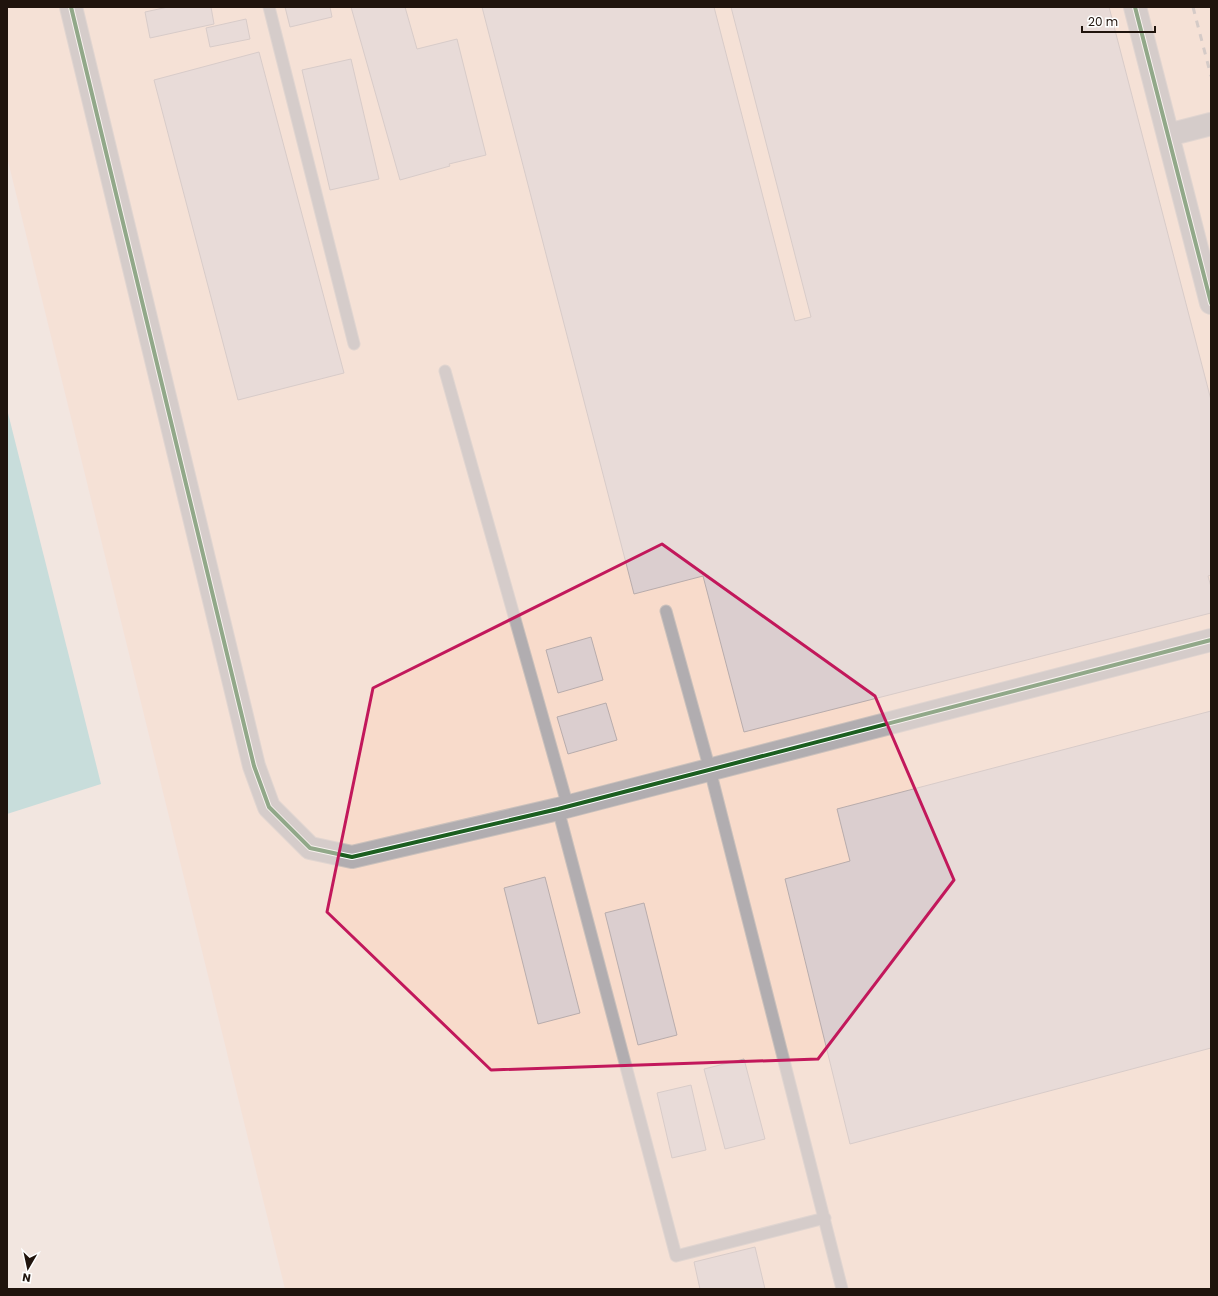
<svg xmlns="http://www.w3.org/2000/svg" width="1218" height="1296" font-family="Poppins,sans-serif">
<rect width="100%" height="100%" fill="#f2e6e0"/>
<!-- built -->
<path fill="#f8dbcb" d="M 7,7 L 1211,7 L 1211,1289 L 285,1289 L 7,157 Z"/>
<!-- water -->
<path fill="#96d2d4" d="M 7,409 L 101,784 L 7,814 Z"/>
<!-- building -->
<path fill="#dbcecf" stroke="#b8acac" d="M 168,7 L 211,7 L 214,24 L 150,38 L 145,12 Z
M 285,7 L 330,7 L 332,17 L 290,27 Z
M 351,7 L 405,7 L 417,49 L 457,39 L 486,155 L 449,164 L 450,166 L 400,180 Z
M 482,7 L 714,7 L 795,321 L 811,317 L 731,7 L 1109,7 L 1211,400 L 1211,575 L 1208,576 L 1211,587 L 1211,613 L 744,732 L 703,576 L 634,594 Z
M 246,19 L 250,39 L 210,47 L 206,28 Z
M 259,52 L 344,373 L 238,400 L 154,80 Z
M 351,59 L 379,179 L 330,190 L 302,70 Z
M 591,637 L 603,680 L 558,693 L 546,650 Z
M 606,703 L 617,740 L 568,754 L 557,717 Z
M 1211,711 L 1211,1048 L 850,1144 L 785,879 L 850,861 L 837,809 Z
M 545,877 L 580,1013 L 538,1024 L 504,888 Z
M 644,903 L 677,1035 L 638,1045 L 605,913 Z
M 744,1059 L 765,1139 L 725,1149 L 704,1069 Z
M 691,1085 L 706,1150 L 672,1158 L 657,1093 Z
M 755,1247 L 765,1289 L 700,1289 L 694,1262 Z"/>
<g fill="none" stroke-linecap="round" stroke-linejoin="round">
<defs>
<path id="lane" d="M 269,7 L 354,344
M 445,371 L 568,807
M 666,611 L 710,770 L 842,1289
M 558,809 L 676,1256 L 825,1218"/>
<path id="street" d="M 71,7 L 254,766 L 269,807 L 310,848 L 352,857 L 558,809 L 1211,640
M 1135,7 L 1211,303
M 1168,135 L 1211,124"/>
</defs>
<!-- lane casing -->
<use href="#lane" stroke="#cbc1bc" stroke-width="13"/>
<!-- street casing -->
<use href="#street" stroke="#cbc1bc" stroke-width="24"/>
<!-- lane -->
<use href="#lane" stroke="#b1adb0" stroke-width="11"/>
<!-- street -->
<use href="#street" stroke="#b1adb0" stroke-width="22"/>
<!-- rail -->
<path stroke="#b1aaa9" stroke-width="3" stroke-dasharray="7 7" stroke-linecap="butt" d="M 1193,7 L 1211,76"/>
<defs>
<path id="cycleway" d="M 71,7 L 254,766 L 269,807 L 310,848 L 352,857 L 558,809 L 1211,640
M 1135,7 L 1211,303"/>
</defs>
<!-- cycleway casing -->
<use href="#cycleway" stroke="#fff" stroke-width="6"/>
<!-- cycleway -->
<use href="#cycleway" stroke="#1b5e20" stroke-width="4"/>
</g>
<!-- marked area -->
<path d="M0 0H1218V1296H0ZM 662,544 L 875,696 L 954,880 L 818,1059 L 491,1070 L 327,912 L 373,688 Z" fill="#f2e6e0" fill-opacity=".55" fill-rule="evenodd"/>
<path fill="none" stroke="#c2185b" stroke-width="3" stroke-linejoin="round" d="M 662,544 L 875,696 L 954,880 L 818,1059 L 491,1070 L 327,912 L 373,688 Z"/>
<!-- border -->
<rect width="1218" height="1296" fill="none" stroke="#20140d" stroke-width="16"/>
<!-- north arrow -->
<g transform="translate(28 1268) rotate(189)" stroke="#ffffff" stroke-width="3" paint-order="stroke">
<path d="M0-3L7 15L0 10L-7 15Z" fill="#20140d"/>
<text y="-6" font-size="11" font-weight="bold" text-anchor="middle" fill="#20140d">N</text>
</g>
<!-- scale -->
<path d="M1082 26v6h73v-6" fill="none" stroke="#20140d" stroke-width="2"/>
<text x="1088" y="26" font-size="12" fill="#20140d" stroke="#ffffff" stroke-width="3" paint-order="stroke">20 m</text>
</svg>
